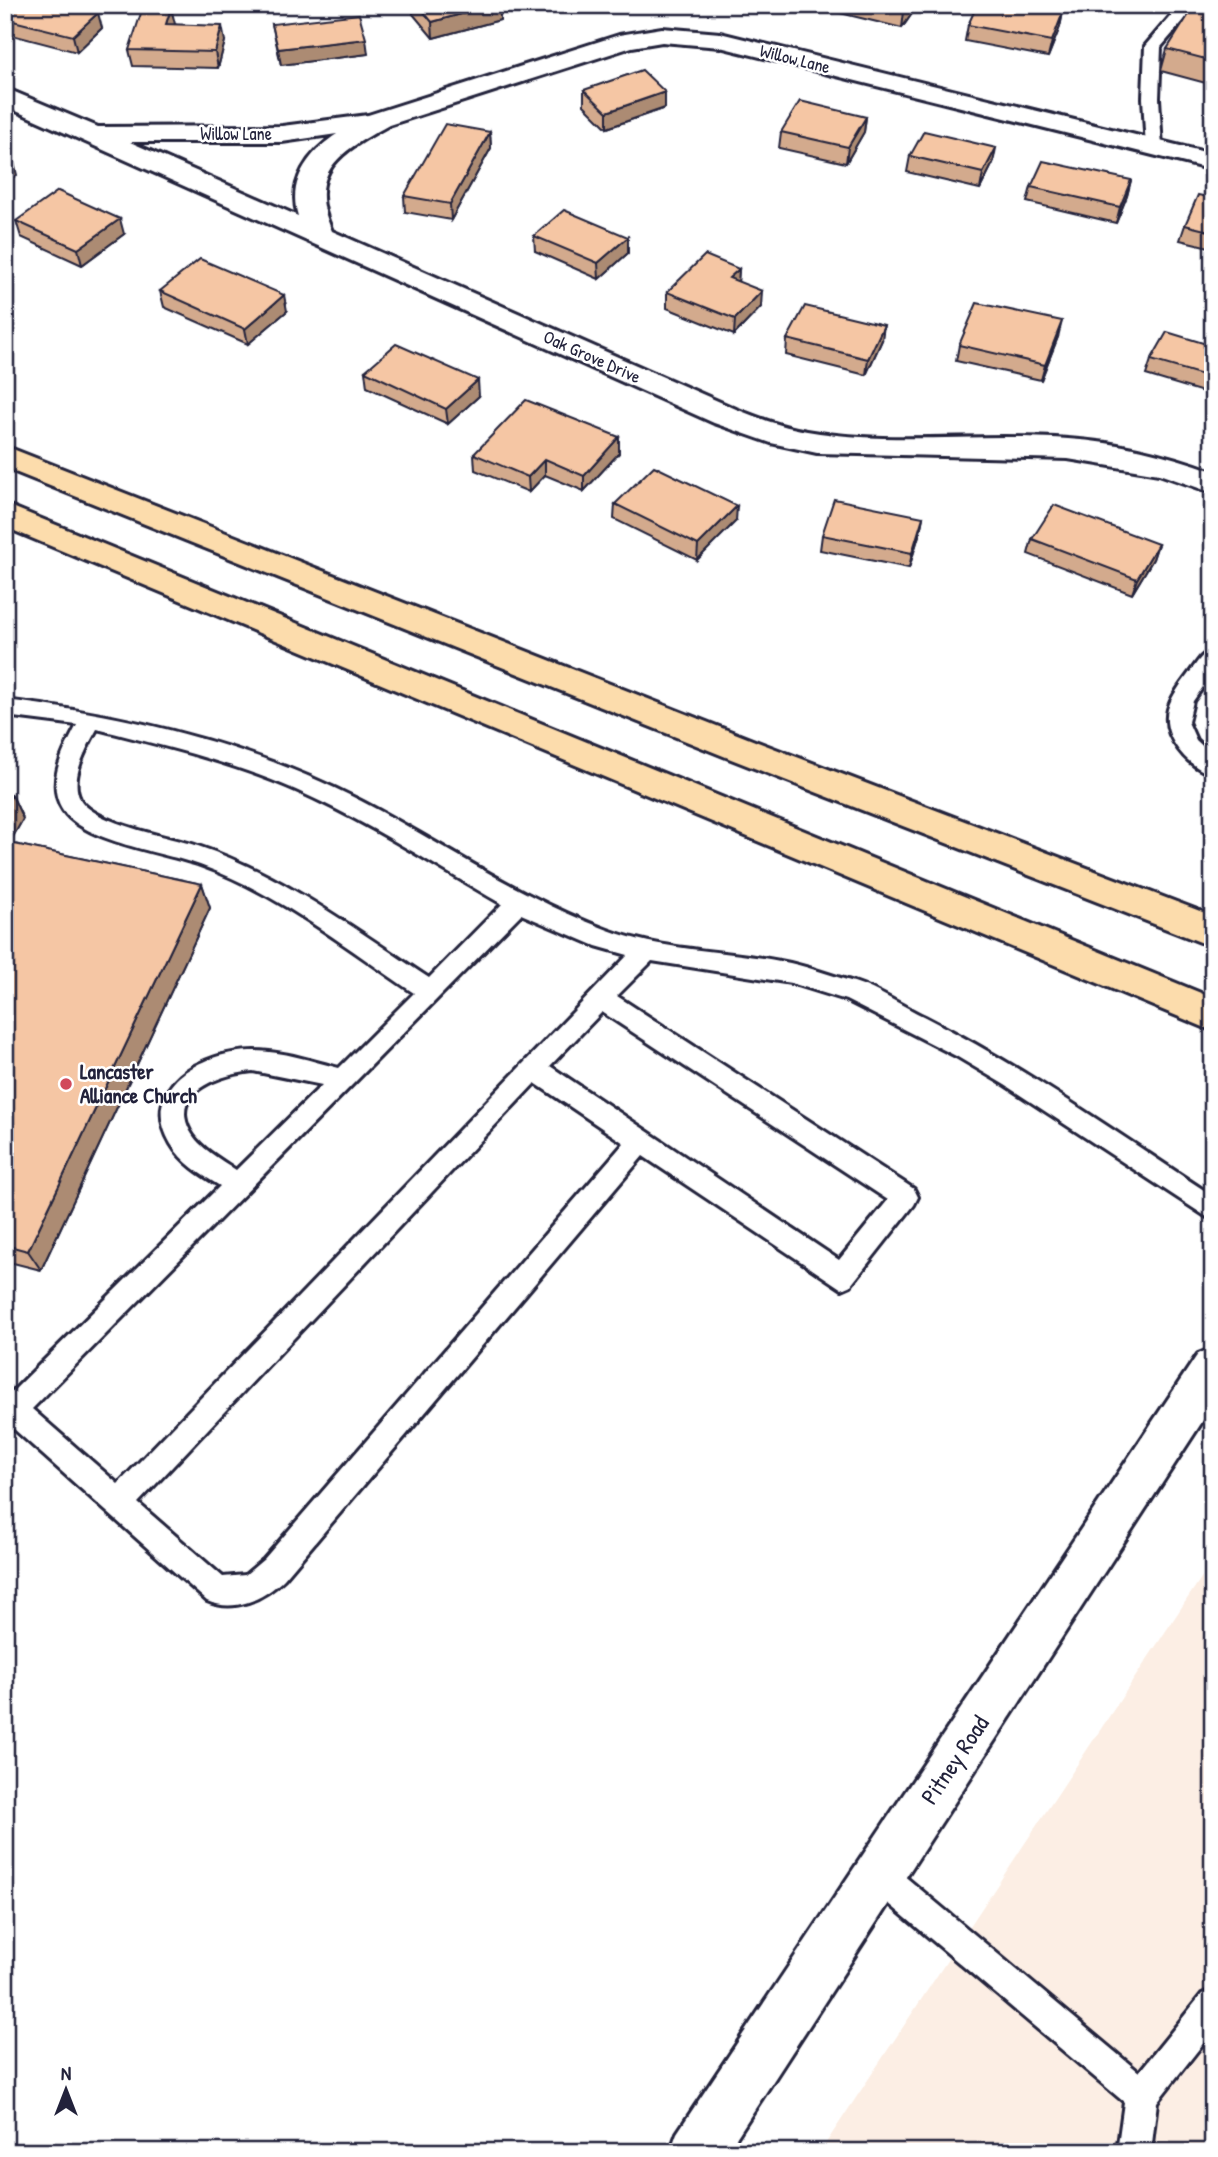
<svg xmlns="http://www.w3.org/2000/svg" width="1218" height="2157" font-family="'Patrick Hand',sans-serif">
<rect width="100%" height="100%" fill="#fff"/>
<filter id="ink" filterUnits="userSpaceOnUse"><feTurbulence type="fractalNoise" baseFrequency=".0143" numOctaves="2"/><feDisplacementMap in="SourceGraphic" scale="14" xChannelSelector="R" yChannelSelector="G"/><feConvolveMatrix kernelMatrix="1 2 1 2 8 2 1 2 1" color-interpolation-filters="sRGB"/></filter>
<g filter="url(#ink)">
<!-- built -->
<path fill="#fceee4" d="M 1213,1560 L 1213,2152 L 820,2152 Z"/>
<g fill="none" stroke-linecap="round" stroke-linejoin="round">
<defs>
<path id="lane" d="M 1180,5 L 1197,5 L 1161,47 L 1159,98 L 1162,148 L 1154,153 L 1146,148 L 1143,98 L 1145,46 Z
M 1213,649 L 1213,673 L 1193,701 L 1188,722 L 1196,740 L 1213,756 L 1213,775 C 1188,767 1161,737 1168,709 C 1172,695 1182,683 1190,672 C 1197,663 1202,653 1213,649 Z
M 5,700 C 127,715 251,744 361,801 C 444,844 520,898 608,930 C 666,952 730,950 790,963 C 812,968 833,976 854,982 C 879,990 902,1006 925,1017 C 1026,1068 1118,1134 1213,1196 L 1213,1221 L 1005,1085 L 956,1056 L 846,1000 L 791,983 L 652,961 L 617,996 L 914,1189 L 918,1197 L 914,1205 L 851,1285 L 842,1289 L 643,1156 L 284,1579 C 264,1599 235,1613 207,1601 L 5,1421 L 5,1399 L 220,1186 C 202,1175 182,1163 171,1144 C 137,1086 203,1051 254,1051 C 283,1051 311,1061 339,1068 L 414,993 C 347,948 277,892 200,865 C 164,852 84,842 63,810 C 45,783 64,750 77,725 L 5,716 ZM 97,729 C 164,746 232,762 296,790 C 368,822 434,865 502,904 L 429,978 C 356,930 282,874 198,846 C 171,837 94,824 80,799 C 69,778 87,747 97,729 ZM 521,914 L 596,946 L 628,955 L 118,1484 L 32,1409 ZM 602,1012 L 888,1200 L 839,1260 L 550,1066 ZM 253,1071 L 322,1085 L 236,1170 C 220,1159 199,1148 190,1131 C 168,1090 224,1074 253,1071 ZM 535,1083 L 624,1143 L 264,1559 L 245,1575 L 223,1577 L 138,1503 Z
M 879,1859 L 890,1864 L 1139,2072 L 1202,1994 L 1213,1989 L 1213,2031 L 1157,2102 L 1151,2152 L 1117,2152 L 1124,2102 L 868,1886 L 863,1875 L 868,1864 Z"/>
<path id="street" d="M 662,28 L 720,33 L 1213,154 L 1213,170 L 720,47 L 662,42 L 632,47 L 389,125 C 342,151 305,171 332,231 L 736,409 C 759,418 782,427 807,431 C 892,446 982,432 1068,439 C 1118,442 1166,454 1213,471 L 1213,493 L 1159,474 L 1068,459 L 817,453 L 771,443 L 714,423 L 5,106 L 5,88 L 98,127 L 282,126 L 368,115 L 619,35 ZM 337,134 C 309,152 287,182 298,216 L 130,142 L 282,142 Z"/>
<path id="secondary" d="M 1213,1348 L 1213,1405 L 727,2152 L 670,2152 L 677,2133 L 1198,1354 Z"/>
<path id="highway" d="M 5,446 L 755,741 L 1213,916 L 1213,947 L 731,759 L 5,468 Z
M 5,504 L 1213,998 L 1213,1031 L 5,527 Z"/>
</defs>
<!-- lane casing -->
<use href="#lane" stroke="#22223b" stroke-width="6"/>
<!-- street casing -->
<use href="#street" stroke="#22223b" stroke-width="6"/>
<!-- secondary casing -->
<use href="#secondary" stroke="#22223b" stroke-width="6"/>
<!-- highway casing -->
<use href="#highway" stroke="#22223b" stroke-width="6"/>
<!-- lane -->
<use href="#lane" fill="#fff" fill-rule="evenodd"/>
<!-- street -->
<use href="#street" fill="#fff" fill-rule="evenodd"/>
<!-- secondary -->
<use href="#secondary" fill="#fff" fill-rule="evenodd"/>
<!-- highway -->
<use href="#highway" fill="#fcdcac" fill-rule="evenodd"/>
</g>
<!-- wall -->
<path fill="#d3aa8d" stroke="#22223b" stroke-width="2" d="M 412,5 L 500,5 L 500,20 L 433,38 L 413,14 Z
M 837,5 L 918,5 L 902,28 L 836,12 Z
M 1213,5 L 1213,85 L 1161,71 L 1167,49 Z
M 171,8 L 174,24 L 225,41 L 218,68 L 133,66 L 129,50 Z
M 90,11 L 102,28 L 77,52 L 8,34 L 5,25 L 5,16 Z
M 1063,12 L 1060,27 L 1048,57 L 965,41 L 968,25 Z
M 272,24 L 368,54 L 281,65 Z
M 584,90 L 665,92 L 665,108 L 607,128 L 584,105 Z
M 866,117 L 864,132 L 846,163 L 779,148 L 781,132 Z
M 490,132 L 491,148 L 451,220 L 405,212 L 404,196 Z
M 910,156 L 993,163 L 980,189 L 907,172 Z
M 1131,180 L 1127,196 L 1116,223 L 1027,202 L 1031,187 Z
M 1213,198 L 1213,248 L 1180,240 L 1185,225 Z
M 16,221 L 124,234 L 82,265 L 21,237 Z
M 534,236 L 628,237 L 628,253 L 599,279 L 535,251 Z
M 739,269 L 738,282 L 761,307 L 734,335 L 667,308 L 667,292 Z
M 160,291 L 287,311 L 248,344 L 164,307 Z
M 1058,337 L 1041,380 L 956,361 L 959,345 Z
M 787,339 L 882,340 L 866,375 L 786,355 Z
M 1213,346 L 1213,395 L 1146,375 L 1151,360 Z
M 365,371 L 479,396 L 448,424 L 367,387 Z
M 619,437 L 619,453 L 584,491 L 545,475 L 529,492 L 475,470 L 474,454 Z
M 615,504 L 736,521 L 697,560 L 614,519 Z
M 923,517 L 920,532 L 909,568 L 820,550 L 822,535 Z
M 1032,539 L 1158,544 L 1153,559 L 1132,594 L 1028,554 Z
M 5,793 L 12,795 L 23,819 L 9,843 L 202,884 L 210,908 L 41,1270 L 5,1261 Z"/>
<!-- shaded-wall -->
<path fill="#ac8b73" stroke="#22223b" stroke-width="2" d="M 79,5 L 89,5 L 91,13 L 77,7 Z
M 494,5 L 500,5 L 500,20 L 433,38 L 432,22 Z
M 909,5 L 918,5 L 902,28 L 904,12 Z
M 171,8 L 175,24 L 170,40 L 166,24 Z
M 1063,12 L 1060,27 L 1048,57 L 1052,41 Z
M 98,13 L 102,28 L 77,52 L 73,36 Z
M 222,26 L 225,41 L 218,68 L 215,52 Z
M 366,39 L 368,54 L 281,65 L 278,49 Z
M 665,92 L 665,108 L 607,128 L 607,112 Z
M 866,117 L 864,132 L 846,163 L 848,147 Z
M 490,132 L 491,148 L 451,220 L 450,204 Z
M 996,148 L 993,163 L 980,189 L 983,173 Z
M 13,159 L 17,175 L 5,182 L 5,163 Z
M 1131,180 L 1127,196 L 1116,223 L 1120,207 Z
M 120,219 L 124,234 L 82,265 L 78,249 Z
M 628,237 L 628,253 L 599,279 L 598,263 Z
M 739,269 L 738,284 L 729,278 Z
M 762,291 L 761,307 L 734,335 L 735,319 Z
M 284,295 L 287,311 L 248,344 L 245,329 Z
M 1062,321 L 1058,337 L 1041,380 L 1045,365 Z
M 884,325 L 882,340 L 866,375 L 868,359 Z
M 478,380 L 479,396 L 448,424 L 446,409 Z
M 619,437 L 619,453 L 584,491 L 584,476 Z
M 545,459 L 545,475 L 529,492 L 528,477 Z
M 737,506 L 736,521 L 697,560 L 698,545 Z
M 923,517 L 920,532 L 909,568 L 912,553 Z
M 1158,544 L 1153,559 L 1132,594 L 1137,579 Z
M 12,795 L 23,819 L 5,851 L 5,806 Z
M 202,884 L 210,908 L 41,1270 L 28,1251 Z"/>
<!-- building -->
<path fill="#f5c6a4" stroke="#22223b" stroke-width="2" d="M 18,5 L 79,5 L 77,7 L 98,13 L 73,36 L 5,19 L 5,16 Z
M 418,5 L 494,5 L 432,22 Z
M 876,5 L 909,5 L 904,12 Z
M 977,5 L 1028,5 L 1063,12 L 1052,41 L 968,25 Z
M 1195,5 L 1213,5 L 1213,61 L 1167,49 Z
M 143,7 L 171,8 L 166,24 L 222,26 L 215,52 L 129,50 Z
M 359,14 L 366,39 L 278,49 L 272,24 Z
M 642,70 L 665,92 L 607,112 L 584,90 Z
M 800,101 L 866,117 L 848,147 L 781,132 Z
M 445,124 L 490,132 L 450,204 L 404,196 Z
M 924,131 L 996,148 L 983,173 L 910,156 Z
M 5,155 L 13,159 L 5,163 Z
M 1043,161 L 1131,180 L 1120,207 L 1031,187 Z
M 58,191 L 120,219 L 78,249 L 16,221 Z
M 1198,195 L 1213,198 L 1213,232 L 1185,225 Z
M 564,210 L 628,237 L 598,263 L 534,236 Z
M 705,255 L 739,269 L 729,278 L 762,291 L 735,319 L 667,292 Z
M 200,259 L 284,295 L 245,329 L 160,291 Z
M 977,303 L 1062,321 L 1045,365 L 959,345 Z
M 805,306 L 884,325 L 868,359 L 787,339 Z
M 1167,332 L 1213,346 L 1213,378 L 1151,360 Z
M 396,344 L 478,380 L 446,409 L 365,371 Z
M 526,400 L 619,437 L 584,476 L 545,459 L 528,477 L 474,454 Z
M 654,466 L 737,506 L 698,545 L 615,504 Z
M 834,499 L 923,517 L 912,553 L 822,535 Z
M 1054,505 L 1158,544 L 1137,579 L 1032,539 Z
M 5,793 L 12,795 L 5,806 Z
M 5,842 L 202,884 L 28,1251 L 5,1245 Z"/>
</g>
<!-- markers -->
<circle fill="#d1495b" stroke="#fff" stroke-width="2.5" cx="66" cy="1084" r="7"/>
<g text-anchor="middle" stroke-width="5" stroke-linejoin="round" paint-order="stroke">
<!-- far-street labels -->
<g font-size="18" fill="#22223b" stroke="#fff">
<text transform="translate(795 59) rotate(14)" y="6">Willow Lane</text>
<text x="236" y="140">Willow Lane</text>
<text transform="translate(592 357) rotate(24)" y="6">Oak Grove Drive</text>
</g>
<!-- poi labels -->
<g font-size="21" font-weight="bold" fill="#22223b" stroke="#fff" text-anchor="start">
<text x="80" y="1079">Lancaster<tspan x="80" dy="24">Alliance Church</tspan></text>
</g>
<!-- near-street labels -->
<g font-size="24" fill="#22223b" stroke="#fff">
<text transform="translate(955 1760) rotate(-56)" y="8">Pitney Road</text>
</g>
</g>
<!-- margin -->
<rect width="1218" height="2157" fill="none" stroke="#fff" stroke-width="28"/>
<rect x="14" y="14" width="1190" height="2129" fill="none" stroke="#22223b" stroke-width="2.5" filter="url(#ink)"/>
<!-- north arrow -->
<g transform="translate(66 2090)" stroke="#ffffff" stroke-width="5" paint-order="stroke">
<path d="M0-5L12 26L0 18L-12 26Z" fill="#22223b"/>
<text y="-10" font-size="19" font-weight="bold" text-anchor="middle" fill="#22223b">N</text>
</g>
</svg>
